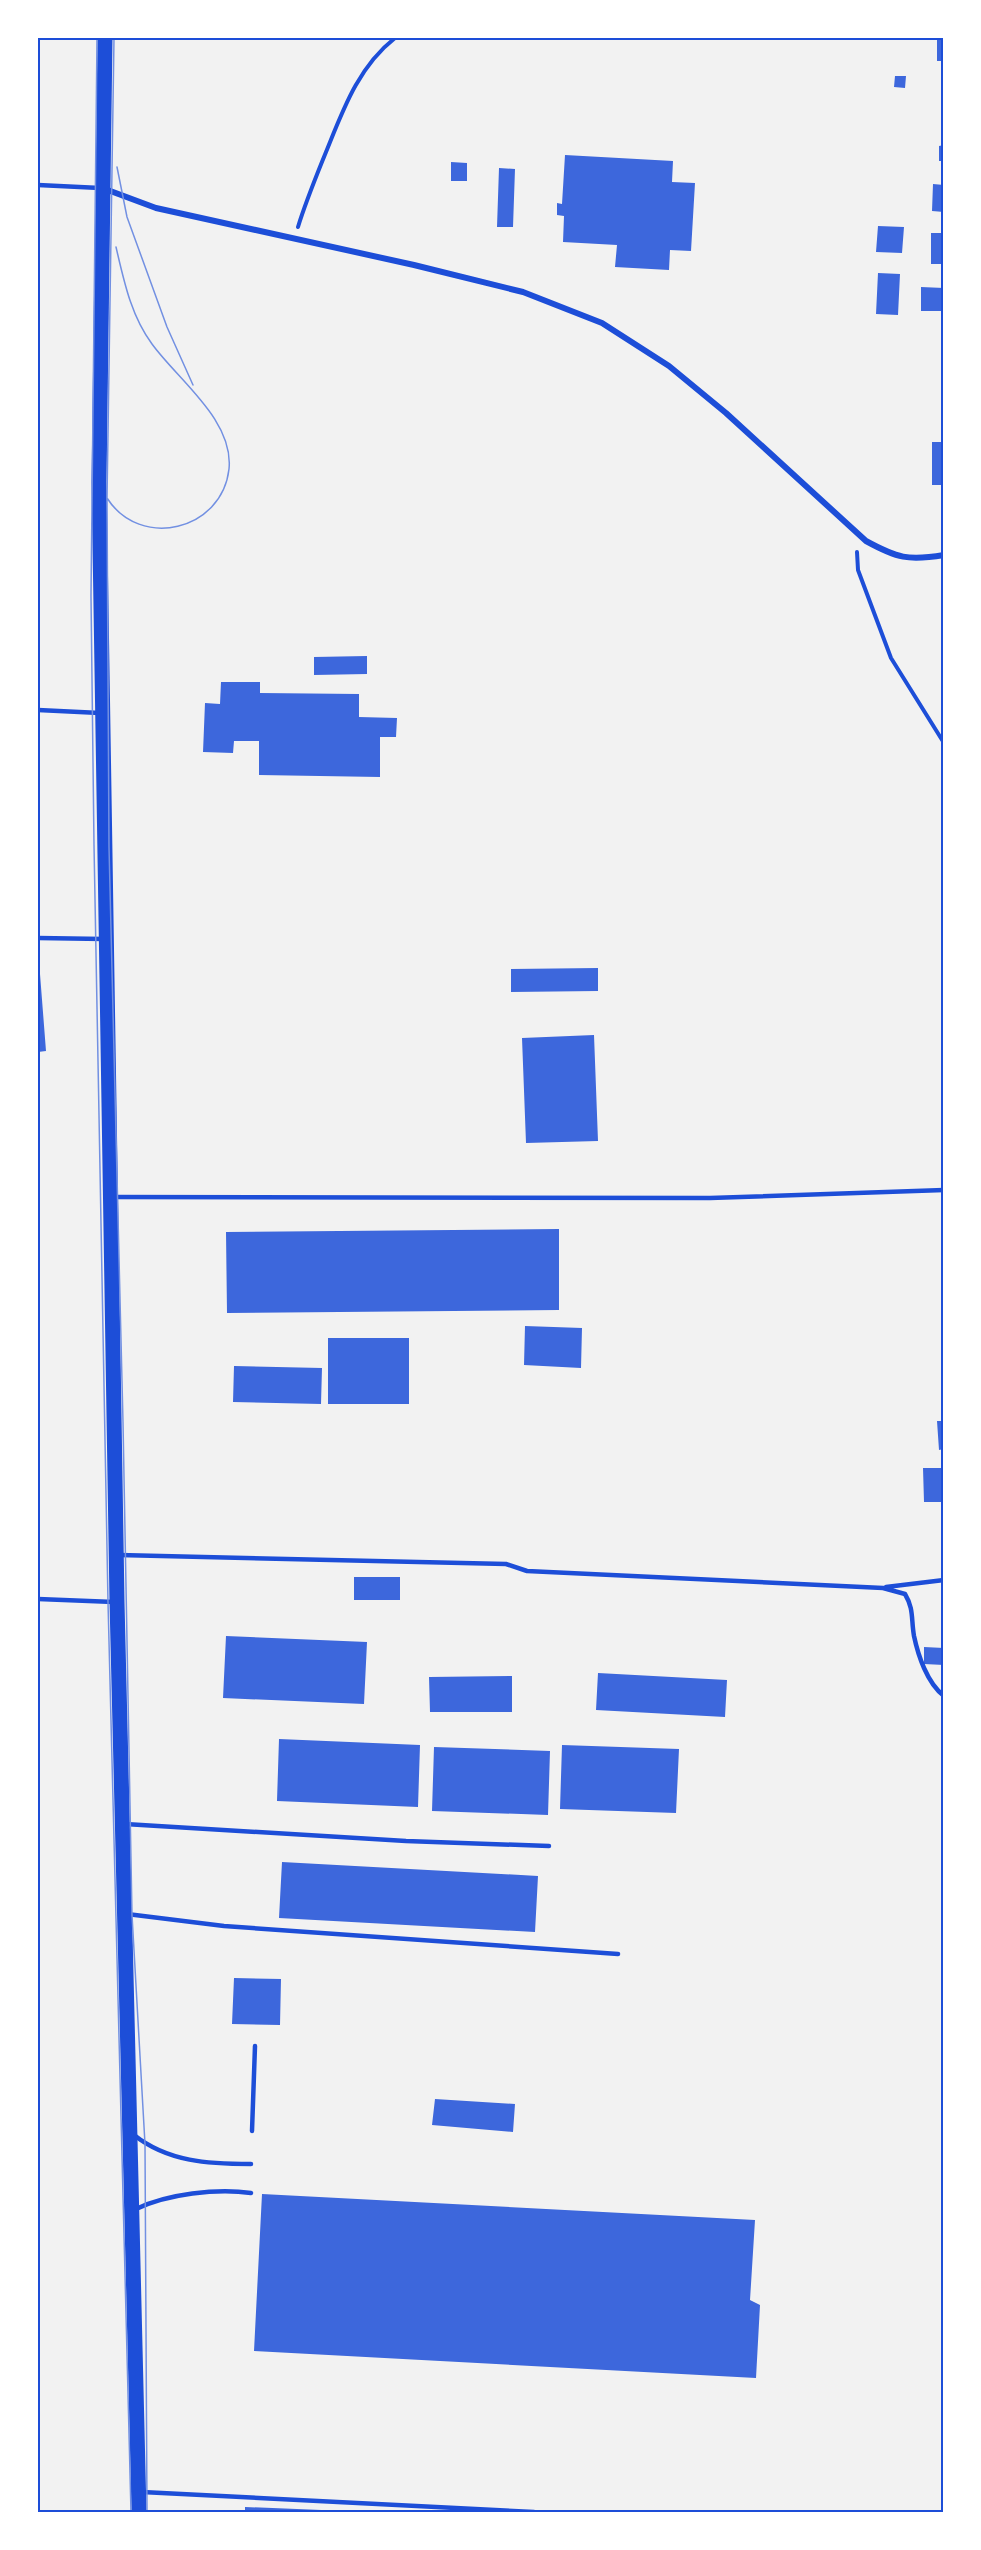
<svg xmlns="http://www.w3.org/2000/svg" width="981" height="2550" font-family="Mulish,sans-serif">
<rect width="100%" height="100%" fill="#f2f2f2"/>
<!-- building -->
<path fill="#3d67dc" d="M 937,38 L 944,38 L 944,61 L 937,61 Z
M 895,76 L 906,76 L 905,88 L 894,87 Z
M 944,145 L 944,161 L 939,161 L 939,146 Z
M 565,155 L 673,161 L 672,182 L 695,183 L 691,251 L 670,250 L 669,270 L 615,267 L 617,245 L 563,242 L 564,216 L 557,215 L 557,203 L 562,204 Z
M 451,162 L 467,163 L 467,181 L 451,181 Z
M 499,168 L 515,169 L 513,227 L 497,227 Z
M 933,184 L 944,185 L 944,212 L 932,211 Z
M 878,226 L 904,227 L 902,253 L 876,252 Z
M 931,233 L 944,233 L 944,264 L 931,264 Z
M 878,273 L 900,274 L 898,315 L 876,314 Z
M 921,287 L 944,288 L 944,311 L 921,311 Z
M 932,442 L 944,442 L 944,485 L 932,485 Z
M 367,656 L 367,674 L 314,675 L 314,657 Z
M 221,682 L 260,682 L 260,693 L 359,694 L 359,717 L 397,718 L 396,737 L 380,737 L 380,777 L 259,775 L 259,741 L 234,741 L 233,753 L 203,752 L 205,703 L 220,704 Z
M 598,968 L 598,991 L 511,992 L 511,969 Z
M 40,974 L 46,1051 L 38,1052 L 38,975 Z
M 594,1035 L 598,1141 L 526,1143 L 522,1038 Z
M 559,1229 L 559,1310 L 227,1313 L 226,1232 Z
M 525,1326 L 582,1328 L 581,1368 L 524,1365 Z
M 328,1338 L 409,1338 L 409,1404 L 328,1404 Z
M 234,1366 L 322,1368 L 321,1404 L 233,1402 Z
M 937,1421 L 944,1421 L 944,1449 L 939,1450 Z
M 923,1468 L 944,1468 L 944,1502 L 924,1502 Z
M 354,1577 L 400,1577 L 400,1600 L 354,1600 Z
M 226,1636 L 367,1642 L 364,1704 L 223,1698 Z
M 924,1647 L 944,1648 L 944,1665 L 924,1664 Z
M 598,1673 L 727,1680 L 725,1717 L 596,1710 Z
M 512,1676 L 512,1712 L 430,1712 L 429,1677 Z
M 279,1739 L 420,1745 L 418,1807 L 277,1801 Z
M 562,1745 L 679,1749 L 676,1813 L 560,1809 Z
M 434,1747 L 550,1751 L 548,1815 L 432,1811 Z
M 282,1862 L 538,1876 L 535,1932 L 279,1918 Z
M 234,1978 L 281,1979 L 280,2025 L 232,2024 Z
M 435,2099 L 515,2104 L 513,2132 L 432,2125 Z
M 262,2194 L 755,2220 L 750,2300 L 760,2305 L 756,2378 L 254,2351 Z
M 245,2507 L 346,2511 L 346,2512 L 245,2512 Z"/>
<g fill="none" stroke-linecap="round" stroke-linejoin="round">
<!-- path -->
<path stroke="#1d4ed8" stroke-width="4" d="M 298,227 C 306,201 316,177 326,152 C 343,110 358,67 395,38
M 857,552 L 858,570 L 891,658 L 944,743"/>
<!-- service -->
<path stroke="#1d4ed8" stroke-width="4.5" d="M 38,185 L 100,188
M 38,710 L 100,713
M 38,938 L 104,939
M 113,1197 L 710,1198 L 944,1190
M 119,1555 L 506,1564 L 527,1571 L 883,1588 L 905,1594 C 914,1609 911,1619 914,1636 C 918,1655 927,1683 944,1696
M 886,1587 L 944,1580
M 38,1599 L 114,1602
M 125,1824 L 406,1841 L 549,1846
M 127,1914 L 224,1926 L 618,1954
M 252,2131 L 255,2046
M 134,2135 C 168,2162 209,2164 251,2164
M 136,2209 C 167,2194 217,2188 251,2193
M 142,2492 L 534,2512"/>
<!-- minor -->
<path stroke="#1d4ed8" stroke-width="6" d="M 105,189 L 156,208 L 414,265 L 523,292 L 602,323 L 669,366 L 726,413 L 866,541 C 897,558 908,561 944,555"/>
<!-- primary -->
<path stroke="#1d4ed8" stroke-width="15" d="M 105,38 L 99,482 L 117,1602 L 139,2512"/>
<!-- tram -->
<path stroke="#7290e2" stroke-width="1.5" d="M 97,38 L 91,596 L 94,845 L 108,1602 L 131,2512
M 114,38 L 107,499 L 109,847 L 123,1422 L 132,1915 L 145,2144 L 147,2512
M 117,167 L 127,217 L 167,327 L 193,385
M 107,498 C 140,550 222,531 229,469 C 234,420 178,380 152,344 C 131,316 124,281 116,247"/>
</g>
<!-- border -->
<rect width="981" height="2550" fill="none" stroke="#ffffff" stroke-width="78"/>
<rect x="39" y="39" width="903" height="2472" fill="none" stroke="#1d4ed8" stroke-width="2"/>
</svg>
